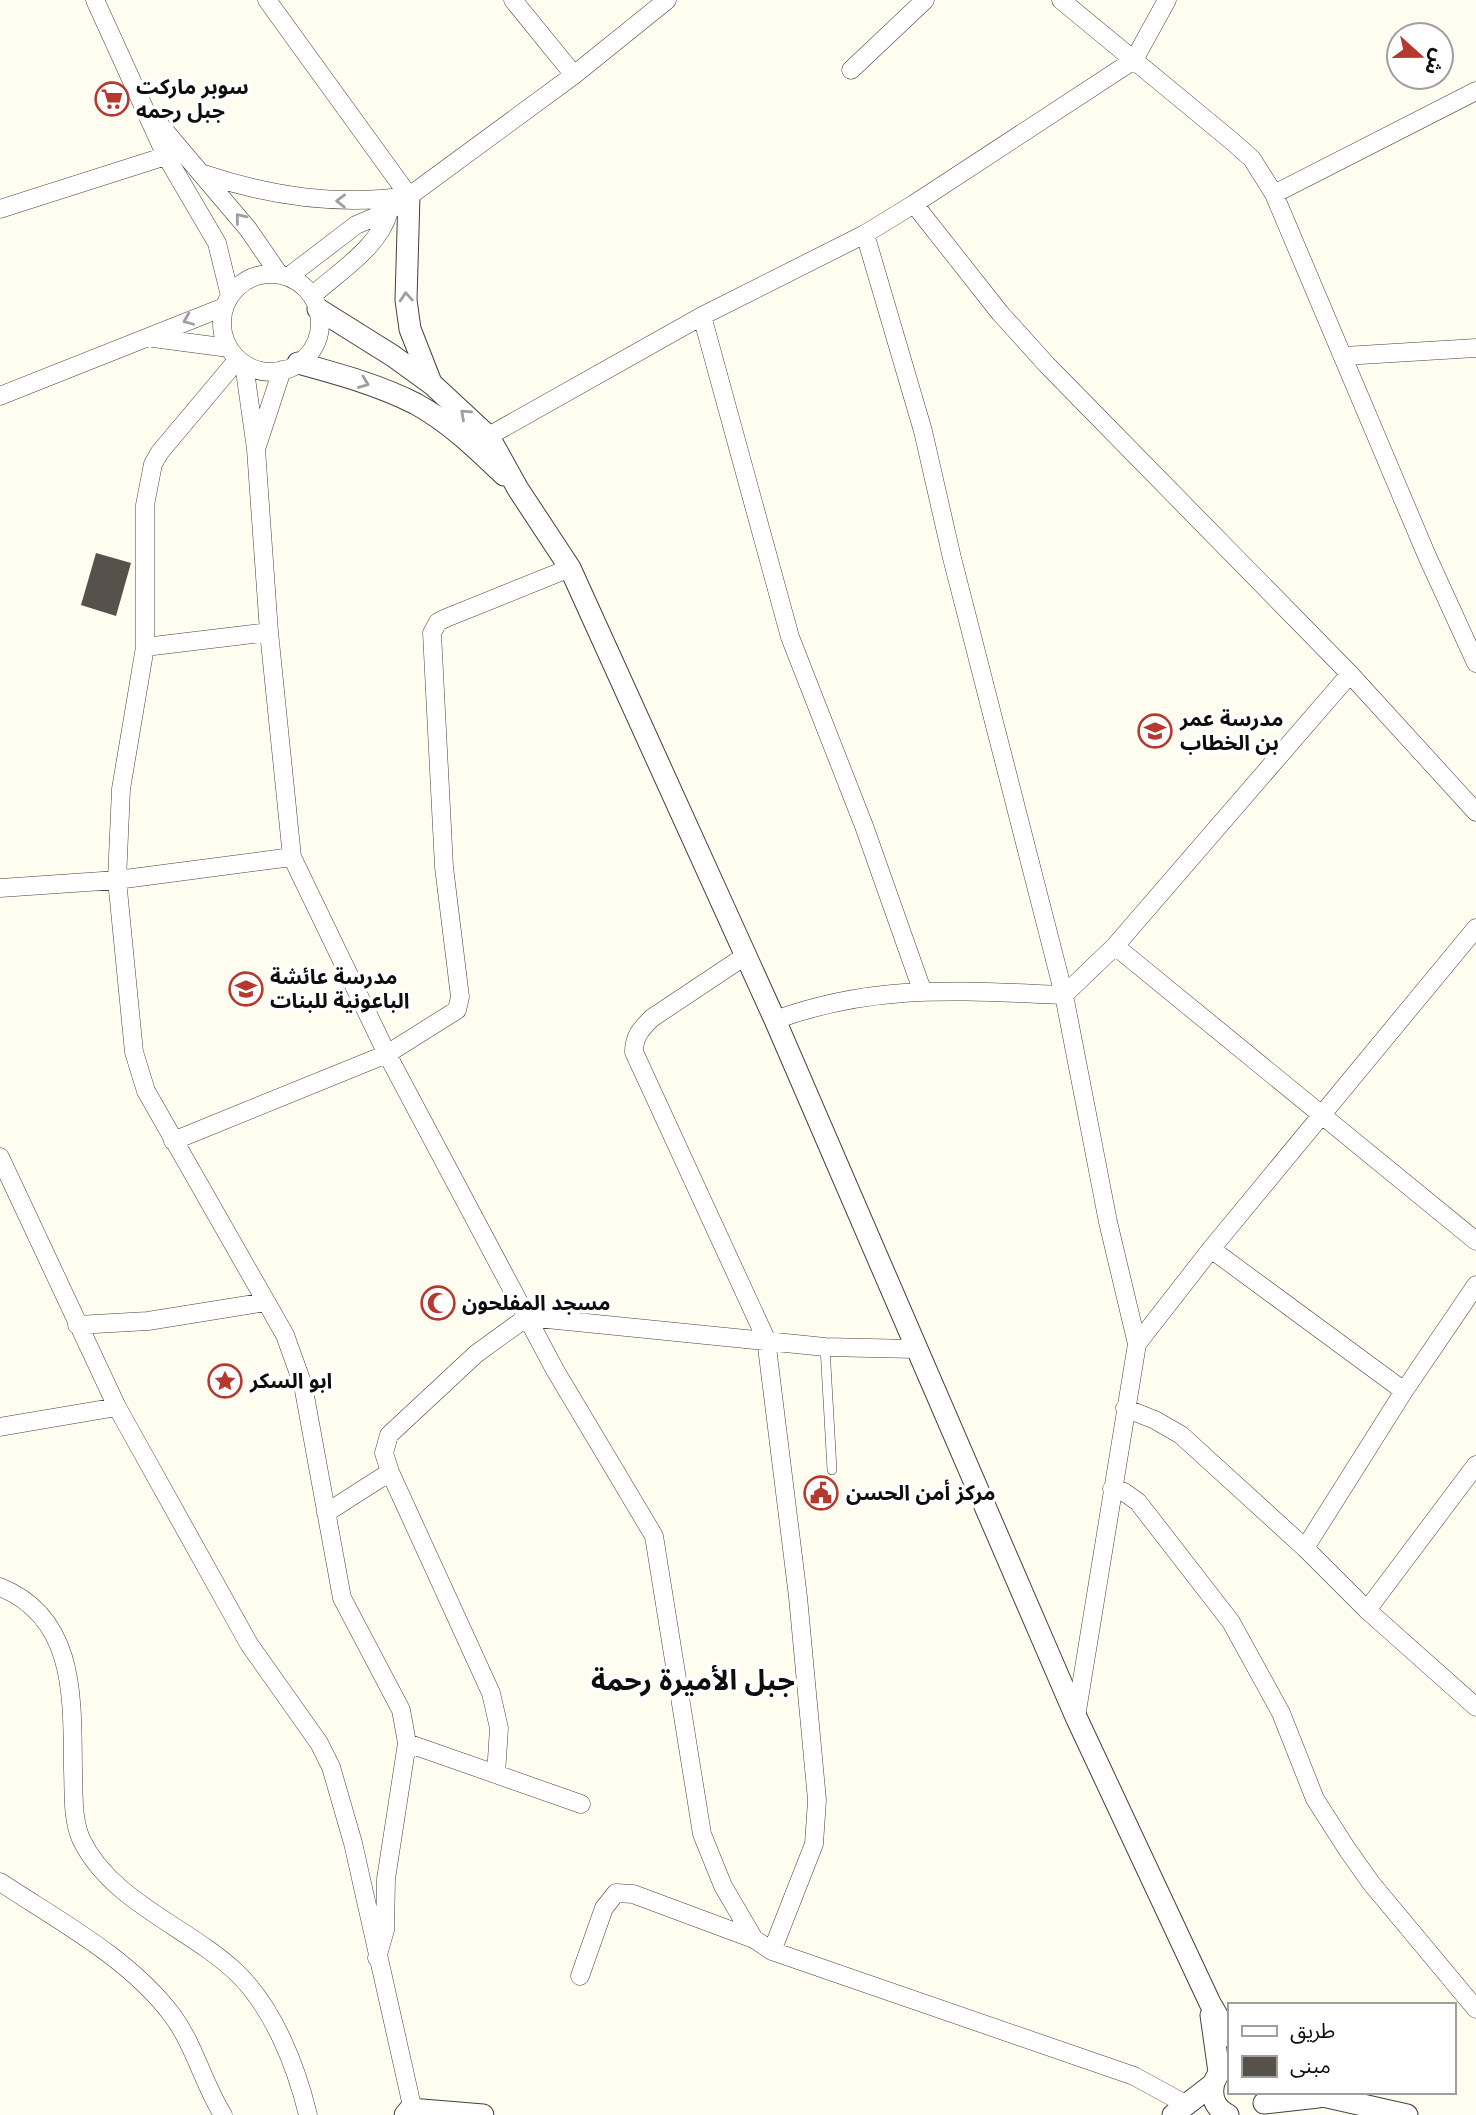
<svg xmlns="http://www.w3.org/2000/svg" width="1476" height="2115" font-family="Georgia,'Noto Sans Arabic',serif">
<rect width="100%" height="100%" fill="#fefdf0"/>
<!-- building -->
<path fill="#56514b" d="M 96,553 L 131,563 L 116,616 L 81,605 Z"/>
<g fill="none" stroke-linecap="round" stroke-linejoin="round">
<defs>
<path id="service" d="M 825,1347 L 832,1470"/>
<path id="minor" d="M 95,0 L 166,156 L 217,243 L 230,296
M 513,0 L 574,75
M 1061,0 L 1233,142 L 1252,159 L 1274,194 L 1427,556 L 1476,663
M 1167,0 L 1134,60 L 914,204 L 1000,313 L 1047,365 L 1350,674 L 1476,812
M 851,70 L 925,0
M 154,118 L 248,229 L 279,274
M 204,174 C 272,197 338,206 409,196 L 267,0
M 1274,194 L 1476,91
M 0,209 L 166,156
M 865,234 L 923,431 L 952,558 L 1064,995 L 1108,1222 L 1137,1344
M222 323a49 49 0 1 1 98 0a49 49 0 1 1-98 0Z
M 288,277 L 356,225 L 389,211 L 574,75 L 667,0
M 312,296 C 338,272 380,247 389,211
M 702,316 L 790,637 L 864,826 L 922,990
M 153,338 L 229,348
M 1344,356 L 1476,348
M 238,359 L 160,452 L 153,464 L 145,505 L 145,647 L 121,789 L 117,880 L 134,1052 L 146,1091 L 285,1335 L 303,1385 L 342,1598 L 401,1710 L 407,1743 L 386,1879 L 385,1930 L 377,1958
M 244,364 L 256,449 L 269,632 L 292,857 L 387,1054 L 555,1370 L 654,1536 L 702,1834 L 723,1886 L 754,1939 L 772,1951 L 1134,2076 L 1187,2105
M 0,396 L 224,307
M 478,442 L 702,316 L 865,234 L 914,204
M 257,446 L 282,370
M 145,647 L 269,632
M 0,888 L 117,880 L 292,857
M 1115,946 L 1476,1241
M 745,956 L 652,1018 C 641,1029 634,1036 634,1052 L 766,1339 L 798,1597 L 817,1800 L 814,1844 L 772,1951
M 775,1020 C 876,983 958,991 1064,995 L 1115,946 L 1350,674
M 173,1141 L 387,1054 L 457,1010 L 460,997 L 444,867 L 432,633 L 438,622 L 446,618 L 570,568
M 0,1157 L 117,1407 L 249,1644 L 319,1743 L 331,1767 L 353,1843 L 414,2115
M 1211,1249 L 1404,1391
M 77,1325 L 148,1321 L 266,1302
M 1125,1408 L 1155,1420 L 1181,1435 L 1305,1548 L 1367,1610 L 1476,1707
M 0,1427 L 117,1407
M 390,1472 L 491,1693 L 499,1728 L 496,1774
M 1112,1489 L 1124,1492 L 1138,1502 L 1231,1622 L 1281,1713 L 1315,1799 L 1347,1849 L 1371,1883 L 1476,2009
M 326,1513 L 390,1472 L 384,1453 L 389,1435 L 476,1354 L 527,1317 L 825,1347 L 914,1349
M 1305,1548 L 1404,1391 L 1476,1285
M 0,1587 C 77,1618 72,1700 73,1770 C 74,1793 72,1818 81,1839 C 111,1902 189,1927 237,1973 C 274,2009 296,2066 308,2115
M 1367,1610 L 1476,1465
M 1076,1717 L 1137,1344 L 1211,1249 L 1476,928
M 407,1743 L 581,1804
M 0,1882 C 59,1921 129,1958 172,2015 C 195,2046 203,2083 223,2115
M 580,1976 L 604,1908 L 616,1893 L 633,1894 L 754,1939"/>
<path id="tertiary" d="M 409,196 L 406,300 L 410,329 L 430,380
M 318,309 L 393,356 L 433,385 L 489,437 L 518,489 L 570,568 L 775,1020 L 1076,1717 L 1210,2003 L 1229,2036
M 298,363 C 338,374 379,385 416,404 C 449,422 477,449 504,475
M 1211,2015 L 1219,2072
M 1305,2092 L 1407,2115
M 1264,2103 L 1318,2097
M 405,2115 L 410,2109 L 483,2115
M 1173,2115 L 1213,2084
M 1228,2115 C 1206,2104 1209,2076 1229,2065"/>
</defs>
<!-- service casing -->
<use href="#service" stroke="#414141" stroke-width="10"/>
<!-- minor casing -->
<use href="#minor" stroke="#414141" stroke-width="19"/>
<!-- tertiary casing -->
<use href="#tertiary" stroke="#414141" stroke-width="23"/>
<!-- service -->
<use href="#service" stroke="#fff" stroke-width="9"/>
<!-- minor -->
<use href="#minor" stroke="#fff" stroke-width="18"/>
<!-- tertiary -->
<use href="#tertiary" stroke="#fff" stroke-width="21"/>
</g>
<!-- one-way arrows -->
<defs><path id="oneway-chevron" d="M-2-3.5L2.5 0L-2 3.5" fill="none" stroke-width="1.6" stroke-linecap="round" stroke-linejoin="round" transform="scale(1.75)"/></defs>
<g stroke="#9f9f9f">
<use href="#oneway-chevron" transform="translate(341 201) rotate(-179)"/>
<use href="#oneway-chevron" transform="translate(240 218) rotate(-129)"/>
<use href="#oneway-chevron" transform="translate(406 297) rotate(-94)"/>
<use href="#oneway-chevron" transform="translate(188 320) rotate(157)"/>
<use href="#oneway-chevron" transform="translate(364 383) rotate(21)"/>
<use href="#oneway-chevron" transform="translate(465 414) rotate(-138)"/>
</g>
<!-- icons -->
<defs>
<symbol id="supermarket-ring" viewBox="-11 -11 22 22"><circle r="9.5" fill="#fff" stroke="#b5392f" stroke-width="1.5"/><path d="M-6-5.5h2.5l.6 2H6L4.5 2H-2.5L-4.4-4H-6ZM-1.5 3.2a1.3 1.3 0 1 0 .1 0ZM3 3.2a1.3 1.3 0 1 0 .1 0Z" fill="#b5392f"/></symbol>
<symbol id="school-ring" viewBox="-11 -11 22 22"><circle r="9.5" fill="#fff" stroke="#b5392f" stroke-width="1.5"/><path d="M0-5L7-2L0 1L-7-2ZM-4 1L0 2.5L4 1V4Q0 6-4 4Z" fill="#b5392f"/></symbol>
<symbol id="mosque-ring" viewBox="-11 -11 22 22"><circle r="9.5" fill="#fff" stroke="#b5392f" stroke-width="1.5"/><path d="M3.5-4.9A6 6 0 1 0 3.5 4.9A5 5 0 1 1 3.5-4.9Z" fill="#b5392f"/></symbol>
<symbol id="sight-ring" viewBox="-11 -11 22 22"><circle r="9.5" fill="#fff" stroke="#b5392f" stroke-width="1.5"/><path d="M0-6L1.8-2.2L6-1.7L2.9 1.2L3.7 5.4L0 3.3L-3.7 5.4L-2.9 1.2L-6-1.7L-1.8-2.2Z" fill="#b5392f"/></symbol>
<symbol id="civic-ring" viewBox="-11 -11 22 22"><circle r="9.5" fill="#fff" stroke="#b5392f" stroke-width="1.5"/><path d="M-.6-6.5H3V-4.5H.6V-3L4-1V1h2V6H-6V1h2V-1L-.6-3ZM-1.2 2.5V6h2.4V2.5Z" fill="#b5392f"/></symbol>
</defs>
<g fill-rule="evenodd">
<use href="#supermarket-ring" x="93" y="80" width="38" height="38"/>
<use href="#school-ring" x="1136" y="712" width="38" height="38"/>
<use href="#school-ring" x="227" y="970" width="38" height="38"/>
<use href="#mosque-ring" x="419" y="1284" width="38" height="38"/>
<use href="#sight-ring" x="206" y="1362" width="38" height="38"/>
<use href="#civic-ring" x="802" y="1474" width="38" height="38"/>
</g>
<g text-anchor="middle" stroke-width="7" stroke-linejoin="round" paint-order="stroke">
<!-- poi labels -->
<g font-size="21" font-weight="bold" fill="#0e0e0e" stroke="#fff" text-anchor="start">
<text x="136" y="94">سوبر ماركت<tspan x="136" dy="24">جبل رحمه</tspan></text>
<text x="1180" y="726">مدرسة عمر<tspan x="1180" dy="24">بن الخطاب</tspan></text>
<text x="270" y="984">مدرسة عائشة<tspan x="270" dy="24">الباعونية للبنات</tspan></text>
<text x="462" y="1310">مسجد المفلحون</text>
<text x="250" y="1388">ابو السكر</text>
<text x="846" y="1500">مركز أمن الحسن</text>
</g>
<!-- district labels -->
<g font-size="28" font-weight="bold" fill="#0e0e0e" stroke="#fff">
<text x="693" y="1690">جبل الأميرة رحمة</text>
</g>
</g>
<!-- legend -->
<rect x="1228" y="2003" width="228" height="91" fill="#ffffff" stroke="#9f9f9f" stroke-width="2"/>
<rect x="1242" y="2026" width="35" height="10" fill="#ffffff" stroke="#9f9f9f" stroke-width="2"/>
<text x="1290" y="2038" font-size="21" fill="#0e0e0e">طريق</text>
<rect x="1242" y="2056" width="35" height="21" fill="#56514b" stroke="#9f9f9f" stroke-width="2"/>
<text x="1290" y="2073" font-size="21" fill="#0e0e0e">مبنى</text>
<!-- north arrow -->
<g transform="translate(1420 56) rotate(111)"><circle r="33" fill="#ffffff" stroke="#9f9f9f" stroke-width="2"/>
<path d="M0-5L12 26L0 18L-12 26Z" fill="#b5392f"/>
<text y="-10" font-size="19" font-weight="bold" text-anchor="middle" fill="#0e0e0e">ش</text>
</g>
</svg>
